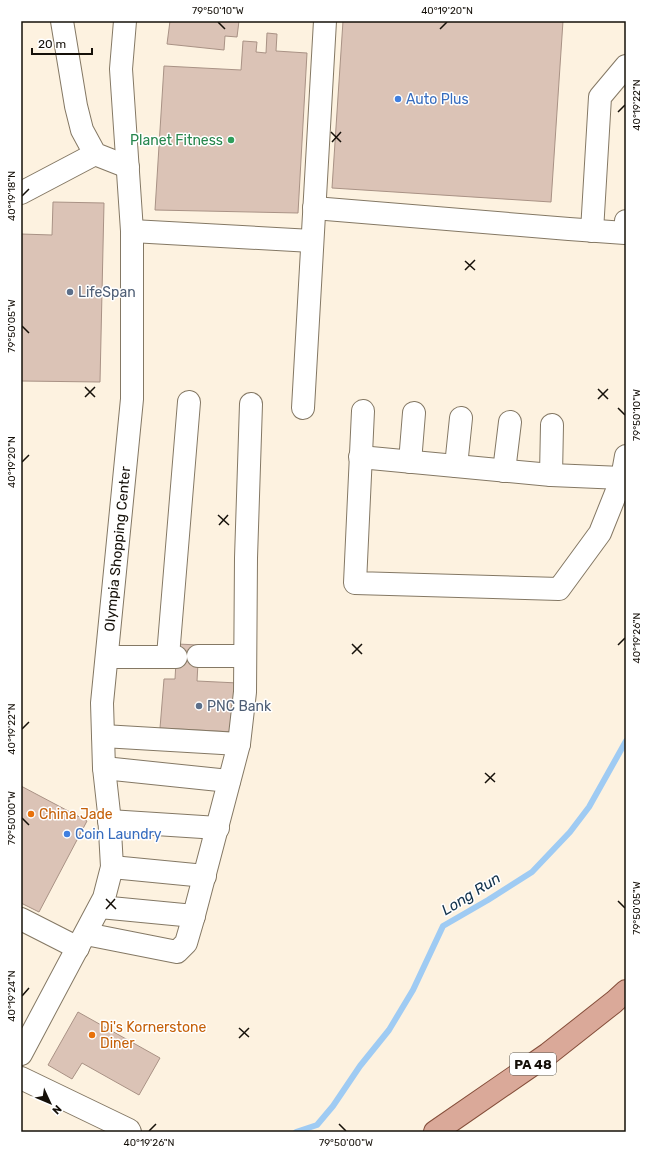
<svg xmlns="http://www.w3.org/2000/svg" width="647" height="1153" font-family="Rubik,sans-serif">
<rect width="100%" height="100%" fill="#fdf2e0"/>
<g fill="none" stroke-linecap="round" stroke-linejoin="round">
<!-- stream -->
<path stroke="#9fcbf3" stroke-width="6" d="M 296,1132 L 317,1125 L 333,1106 L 360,1066 L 389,1030 L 413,990 L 443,926 L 488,900 L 532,872 L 570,832 L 589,807 L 626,741"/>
</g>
<!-- building -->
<path fill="#dbc3b6" stroke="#a99285" d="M 170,21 L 239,21 L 237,37 L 225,36 L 224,50 L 167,44 Z
M 343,21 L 563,21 L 551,202 L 332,188 Z
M 267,33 L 277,34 L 276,51 L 307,53 L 298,213 L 155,210 L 164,66 L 241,70 L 243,41 L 257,42 L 256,52 L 266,53 Z
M 53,202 L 104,203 L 100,382 L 21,381 L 21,234 L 52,235 Z
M 177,644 L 199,645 L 197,681 L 238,683 L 235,732 L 160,728 L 164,679 L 175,679 Z
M 21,786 L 87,821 L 39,912 L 21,903 Z
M 78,1012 L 160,1058 L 139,1095 L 82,1063 L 72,1079 L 48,1065 Z"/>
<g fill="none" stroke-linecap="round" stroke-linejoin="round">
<defs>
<g id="minor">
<path d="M 62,21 L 76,106 L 82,130 L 95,154 L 128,167"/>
<path d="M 21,193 L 95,154"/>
<path d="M 314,208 L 569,229 L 625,233 L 626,221"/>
<path d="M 132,231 L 312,241"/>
<path d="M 592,231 L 600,97 L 626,66"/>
<path d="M 303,408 L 325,21"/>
<path d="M 363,411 L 355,583 L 559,589 L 600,533 L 622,478 L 626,456"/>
<path d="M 360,457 L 551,475 L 622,478"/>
<path d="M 410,462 L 414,413"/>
<path d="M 456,466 L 461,418"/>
<path d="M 504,471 L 510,422"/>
<path d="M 551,475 L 552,425"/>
<path d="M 168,656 L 189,402"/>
<path d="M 198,656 L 245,656"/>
<path d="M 107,657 L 176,657"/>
<path d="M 103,736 L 239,744"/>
<path d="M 104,768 L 229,781"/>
<path d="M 109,821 L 218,828"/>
<path d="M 112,867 L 205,876"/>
<path d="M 100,907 L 194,916"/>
<path d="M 21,919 L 78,948"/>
<path d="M 86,934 L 177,952 L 186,943 L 193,919 L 239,744 L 245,692 L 246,558 L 251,404"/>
<path id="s1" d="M 21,1054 L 104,898 L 112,867 L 109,813 L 104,768 L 102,703 L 132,399 L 132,231 L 121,69 L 125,21"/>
<path d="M 21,1078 L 129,1130 L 130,1132"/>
</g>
<path id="major" d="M 435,1132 L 548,1054 L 614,1002 L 626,991"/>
</defs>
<!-- minor casing -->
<use href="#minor" stroke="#847864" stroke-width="24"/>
<!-- major casing -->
<use href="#major" stroke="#854e3a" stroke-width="24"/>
<!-- minor -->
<use href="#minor" stroke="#fff" stroke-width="22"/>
<!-- major -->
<use href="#major" stroke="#daa999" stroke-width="22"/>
</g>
<!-- ticks -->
<path fill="none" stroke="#151009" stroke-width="1.5" d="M 218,22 L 225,29M 440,29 L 447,22M 618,112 L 625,105M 331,132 L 341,142M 332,142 L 341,132M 22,196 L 29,189M 465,261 L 475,270M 465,270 L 475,260M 22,326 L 29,333M 85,387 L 95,397M 598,389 L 608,399M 85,397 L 95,387M 598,399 L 608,389M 618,408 L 625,415M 22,462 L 29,455M 218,515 L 229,525M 219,525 L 228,515M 352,644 L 362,654M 618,645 L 625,638M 352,654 L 362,644M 22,729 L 29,722M 485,773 L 495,782M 485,783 L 495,773M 22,818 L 29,825M 106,899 L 116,909M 618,901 L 625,908M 106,909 L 115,899M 22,996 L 29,988M 239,1028 L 249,1037M 239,1038 L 249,1028M 339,1124 L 346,1131M 149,1131 L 156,1124"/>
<!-- markers -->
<g fill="#3f7fe0" stroke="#fff" stroke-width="1.5">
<circle cx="398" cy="99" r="4"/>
<circle cx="67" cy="834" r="4"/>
</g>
<circle fill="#2e9e5b" stroke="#fff" stroke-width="1.5" cx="231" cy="140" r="4"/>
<g fill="#5c6f8a" stroke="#fff" stroke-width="1.5">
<circle cx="70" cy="292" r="4"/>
<circle cx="199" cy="706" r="4"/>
</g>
<g fill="#e8710a" stroke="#fff" stroke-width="1.5">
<circle cx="31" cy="814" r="4"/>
<circle cx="92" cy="1035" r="4"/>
</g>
<g text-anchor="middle" stroke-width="3" stroke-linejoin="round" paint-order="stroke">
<!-- shield labels -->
<rect fill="#fff" stroke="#5b5853" stroke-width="1" x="510" y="1053" width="46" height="22" rx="3"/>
<g font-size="13" font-weight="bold" fill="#151009">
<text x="533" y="1069">PA 48</text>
</g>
<!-- shop labels -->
<g font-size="14" fill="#366cbe" stroke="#fff" text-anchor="start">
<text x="406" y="104">Auto Plus</text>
<text x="75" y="839">Coin Laundry</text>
</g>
<!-- leisure labels -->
<g font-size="14" fill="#27864d" stroke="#fff" text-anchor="end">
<text x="223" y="145">Planet Fitness</text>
</g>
<!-- service labels -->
<g font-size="14" fill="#4e5e75" stroke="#fff" text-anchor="start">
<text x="78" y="297">LifeSpan</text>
<text x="207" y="711">PNC Bank</text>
</g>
<!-- street labels -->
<g font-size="14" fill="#151009" stroke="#fff">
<text dy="5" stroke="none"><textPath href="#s1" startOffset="528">Olympia Shopping Center</textPath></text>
</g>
<!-- food labels -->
<g font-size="14" fill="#c56008" stroke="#fff" text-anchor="start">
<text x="39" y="819">China Jade</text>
<text x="100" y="1032">Di's Kornerstone<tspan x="100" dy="16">Diner</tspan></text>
</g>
<!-- water labels -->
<g font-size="15" font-style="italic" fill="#12324c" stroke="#fff">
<text transform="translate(471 894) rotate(-32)" y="5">Long Run</text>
</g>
</g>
<!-- border -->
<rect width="647" height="1153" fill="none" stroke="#ffffff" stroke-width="44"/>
<!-- north arrow -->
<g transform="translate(50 1103) rotate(134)" stroke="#ffffff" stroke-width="3" paint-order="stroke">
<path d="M0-3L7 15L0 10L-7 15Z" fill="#151009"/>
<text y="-6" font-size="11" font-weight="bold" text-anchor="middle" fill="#151009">N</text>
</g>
<!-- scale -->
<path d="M32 48v6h60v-6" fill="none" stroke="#151009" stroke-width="2"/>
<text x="38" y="48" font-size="12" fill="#151009" stroke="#ffffff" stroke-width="3" paint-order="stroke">20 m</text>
<rect x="22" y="22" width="603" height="1109" fill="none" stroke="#151009" stroke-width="1.5"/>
<g font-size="10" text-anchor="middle" fill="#151009">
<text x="218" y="14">79°50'10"W</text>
<text x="447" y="14">40°19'20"N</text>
<text transform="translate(636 105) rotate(-90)" y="4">40°19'22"N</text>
<text transform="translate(11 196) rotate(-90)" y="4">40°19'18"N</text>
<text transform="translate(11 326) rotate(-90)" y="4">79°50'05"W</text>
<text transform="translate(636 415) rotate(-90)" y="4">79°50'10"W</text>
<text transform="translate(11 462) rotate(-90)" y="4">40°19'20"N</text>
<text transform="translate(636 638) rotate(-90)" y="4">40°19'26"N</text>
<text transform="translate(11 729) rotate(-90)" y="4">40°19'22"N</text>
<text transform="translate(11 818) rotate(-90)" y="4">79°50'00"W</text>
<text transform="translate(636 908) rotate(-90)" y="4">79°50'05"W</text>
<text transform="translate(11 996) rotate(-90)" y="4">40°19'24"N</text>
<text x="149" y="1146">40°19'26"N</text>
<text x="346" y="1146">79°50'00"W</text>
</g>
</svg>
